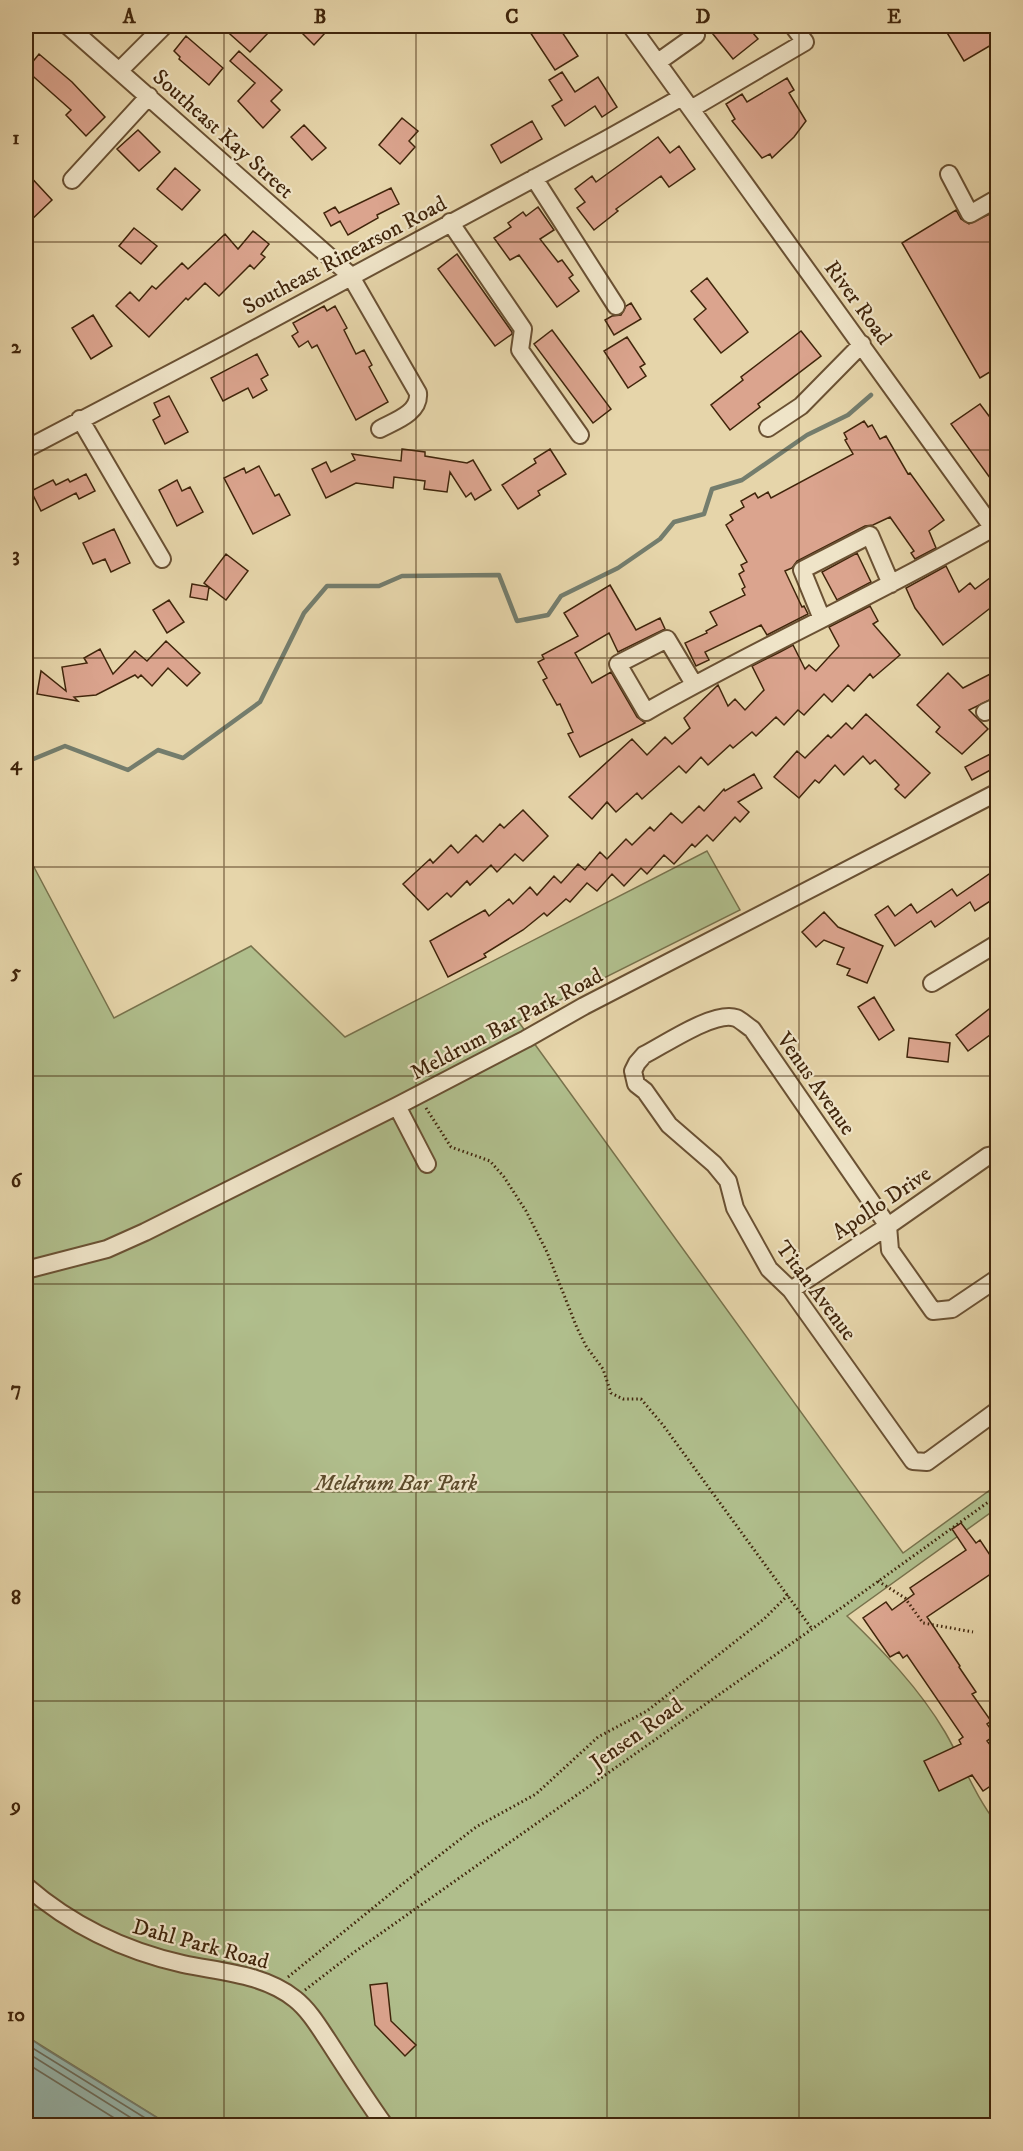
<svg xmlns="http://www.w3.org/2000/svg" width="1023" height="2151" font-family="'IM FELL DW Pica',serif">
<rect width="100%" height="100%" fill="#e6d5aa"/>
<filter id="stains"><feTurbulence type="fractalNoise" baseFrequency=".00333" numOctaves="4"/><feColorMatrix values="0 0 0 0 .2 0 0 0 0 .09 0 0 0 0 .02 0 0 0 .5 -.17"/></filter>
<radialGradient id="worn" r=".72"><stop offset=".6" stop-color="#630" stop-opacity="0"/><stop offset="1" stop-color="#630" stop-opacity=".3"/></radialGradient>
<!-- green -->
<path fill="#b0be8c" stroke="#78724c" stroke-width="1.5" d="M 707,851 L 740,910 L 518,1021 L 903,1553 L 997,1485 L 997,1508 L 847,1616 C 883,1651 919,1688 945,1732 C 963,1763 975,1796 997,1824 L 997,2125 L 169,2125 L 26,2036 L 26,852 L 114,1018 L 251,946 L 345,1037 Z"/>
<!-- water -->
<path fill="#97b8af" stroke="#747d6d" stroke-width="1.5" d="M 26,2036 L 44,2048 L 169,2125 L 26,2125 Z"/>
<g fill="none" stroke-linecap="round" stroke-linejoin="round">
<!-- shore -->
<path stroke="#6c6e5d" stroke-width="1.5" d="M 26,2044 L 158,2126
M 26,2052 L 144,2126
M 26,2063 L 127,2126"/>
<!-- stream -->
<path stroke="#747d6d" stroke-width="4.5" d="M 26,762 L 65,746 L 128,770 L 158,750 L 183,758 L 260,702 L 304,613 L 327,586 L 379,586 L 402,576 L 499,575 L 517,621 L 548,615 L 561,596 L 618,568 L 660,539 L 674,522 L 704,514 L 712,489 L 742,480 L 807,435 L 848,415 L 871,395"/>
</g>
<!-- building -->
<path fill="#dba48e" stroke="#40250b" stroke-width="1.5" d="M 221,26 L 258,26 L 267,34 L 250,52 Z
M 295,26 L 318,26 L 325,33 L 314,45 Z
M 526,26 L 558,26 L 578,56 L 555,70 Z
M 723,26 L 747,26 L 758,39 L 733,59 L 713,34 Z
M 943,26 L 991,26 L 998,36 L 998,41 L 964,61 Z
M 186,36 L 223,68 L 209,85 L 179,59 L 180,57 L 174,51 Z
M 239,51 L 282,90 L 271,101 L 280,110 L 263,128 L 238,101 L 255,83 L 230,61 Z
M 39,54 L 72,82 L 105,117 L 86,136 L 66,115 L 71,110 L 26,70 Z
M 562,72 L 575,92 L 598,77 L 617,107 L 602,117 L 595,106 L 565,126 L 552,106 L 562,100 L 549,80 Z
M 787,78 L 794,90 L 789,93 L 806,121 L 794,137 L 772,158 L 770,154 L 762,158 L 732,121 L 735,119 L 726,104 L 742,94 L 747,102 Z
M 402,118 L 418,131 L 409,141 L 415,147 L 400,164 L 379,145 Z
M 532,121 L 542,139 L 501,163 L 491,145 Z
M 304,125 L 326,148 L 312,160 L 291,137 Z
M 138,130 L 160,152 L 139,171 L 117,149 Z
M 658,137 L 670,153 L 679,146 L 695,169 L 669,187 L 661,176 L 616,209 L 618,211 L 594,230 L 577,208 L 585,202 L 575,189 L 592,176 L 596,182 Z
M 175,168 L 200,190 L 182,210 L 157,189 Z
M 26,172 L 52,200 L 26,225 Z
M 391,188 L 399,204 L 377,215 L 378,218 L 348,235 L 340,221 L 331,226 L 324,213 L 335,207 L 339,213 Z
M 538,207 L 554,230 L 540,239 L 558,262 L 562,260 L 573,275 L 569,278 L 579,291 L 557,307 L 519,255 L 510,260 L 494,238 L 511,227 L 508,223 L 523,212 L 526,216 Z
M 956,210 L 961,219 L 969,224 L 998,210 L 998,367 L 980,378 L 902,243 Z
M 134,228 L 157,246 L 141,264 L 119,246 Z
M 253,231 L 269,244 L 261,254 L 265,257 L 254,269 L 250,265 L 219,296 L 205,283 L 188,300 L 186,298 L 149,337 L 116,306 L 130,292 L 139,301 L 152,286 L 156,289 L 182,263 L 188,269 L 225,234 L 238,249 Z
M 457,254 L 512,332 L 512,334 L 495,346 L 438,269 Z
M 707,278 L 748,332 L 721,353 L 694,319 L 706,309 L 691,291 Z
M 631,303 L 641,319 L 614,335 L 605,320 L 612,316 L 621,315 L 626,306 Z
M 324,306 L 327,311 L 335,306 L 347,328 L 344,330 L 356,354 L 364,350 L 372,365 L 369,367 L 388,402 L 356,420 L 317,345 L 312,348 L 308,341 L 299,347 L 292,336 L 298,332 L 293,323 Z
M 93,315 L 112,346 L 91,359 L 72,328 Z
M 552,330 L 611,409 L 593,423 L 534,344 Z
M 801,331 L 821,356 L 758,404 L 760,407 L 730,430 L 711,405 L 743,380 L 741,377 Z
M 627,337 L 645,364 L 640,367 L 646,376 L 628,388 L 604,351 Z
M 257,354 L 268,375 L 261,379 L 267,390 L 253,398 L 248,388 L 223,401 L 211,378 Z
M 169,396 L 188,432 L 165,444 L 153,420 L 160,416 L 154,403 Z
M 980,404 L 998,428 L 998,489 L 951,424 Z
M 864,421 L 868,427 L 872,425 L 880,439 L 886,436 L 908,474 L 910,473 L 944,520 L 929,531 L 936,548 L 915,559 L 911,553 L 914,551 L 890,517 L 873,525 L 865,526 L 797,561 L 792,568 L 785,571 L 802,607 L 804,606 L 808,614 L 767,635 L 761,625 L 705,652 L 709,660 L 696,666 L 685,643 L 707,633 L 706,631 L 717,625 L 710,612 L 745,595 L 742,589 L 745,587 L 739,574 L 744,571 L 741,565 L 747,562 L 726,525 L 733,520 L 730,515 L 744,507 L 741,501 L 755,493 L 758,498 L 768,492 L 771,498 L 853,454 L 845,440 L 847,439 L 844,433 Z
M 402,449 L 425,452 L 425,456 L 467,463 L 473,460 L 491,490 L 475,500 L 471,493 L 466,497 L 450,472 L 447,492 L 424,489 L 425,481 L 394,477 L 393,488 L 356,483 L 326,498 L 312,469 L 326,462 L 331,472 L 355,460 L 352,454 L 401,461 Z
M 550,449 L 566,474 L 538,491 L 540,495 L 518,509 L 502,485 L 536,463 L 534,459 Z
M 259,466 L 275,496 L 279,494 L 290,515 L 253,534 L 224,478 L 244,468 L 246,473 Z
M 86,474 L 95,491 L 79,499 L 76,493 L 41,511 L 31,491 L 53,480 L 56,485 L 68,479 L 70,482 Z
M 177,480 L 182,491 L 190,487 L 203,512 L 177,526 L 159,490 Z
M 114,529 L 130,563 L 111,572 L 105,559 L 93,564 L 83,543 Z
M 857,553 L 871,582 L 837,600 L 822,572 Z
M 226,554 L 248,571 L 226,600 L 204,583 Z
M 946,566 L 959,592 L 970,583 L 975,589 L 998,572 L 998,602 L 943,645 L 915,608 L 906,588 Z
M 192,584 L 209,587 L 207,600 L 190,597 Z
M 610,585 L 636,630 L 660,618 L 665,629 L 618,652 L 609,633 L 575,653 L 592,683 L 611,672 L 637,717 L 645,723 L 580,757 L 568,734 L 573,732 L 560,704 L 557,705 L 543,680 L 547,678 L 538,662 L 544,659 L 542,655 L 578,636 L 564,613 Z
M 169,600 L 184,622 L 167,633 L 153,610 Z
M 870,606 L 878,621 L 873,624 L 900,655 L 873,678 L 870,674 L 854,691 L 848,685 L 832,702 L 824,694 L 804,715 L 798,710 L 784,725 L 776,717 L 756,736 L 752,732 L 733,748 L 730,745 L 708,765 L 701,757 L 686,773 L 679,766 L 642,799 L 637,793 L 616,812 L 607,802 L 592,819 L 569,797 L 632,739 L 647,755 L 665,737 L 672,744 L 690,728 L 684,718 L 718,685 L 728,706 L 735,699 L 745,710 L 764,690 L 752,666 L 780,652 L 793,645 L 805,669 L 809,665 L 816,671 L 839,646 L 829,627 Z
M 166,641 L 200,673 L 187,686 L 168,668 L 152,686 L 141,675 L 138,678 L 135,675 L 96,695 L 74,697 L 78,701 L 37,694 L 41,671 L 66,691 L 62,667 L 87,663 L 84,658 L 100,649 L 113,674 L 135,651 L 147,661 Z
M 998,670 L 998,696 L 969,710 L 988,729 L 962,754 L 936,732 L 940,727 L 917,705 L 948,673 L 963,688 Z
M 866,714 L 930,773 L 905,798 L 895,789 L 899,785 L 875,760 L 870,764 L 863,756 L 844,775 L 835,765 L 819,783 L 815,780 L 799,798 L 774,777 L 797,751 L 805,758 L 828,735 L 831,738 L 846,723 L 852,729 Z
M 998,750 L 998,766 L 972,780 L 965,767 Z
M 754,774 L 762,788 L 738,802 L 749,812 L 740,822 L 735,817 L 713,841 L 707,835 L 695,847 L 692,844 L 674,864 L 664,855 L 647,874 L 641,868 L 624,886 L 612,874 L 597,891 L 587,883 L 570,902 L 566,899 L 547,916 L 544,913 L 523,930 L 484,954 L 486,957 L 448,977 L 430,941 L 485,910 L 489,916 L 509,899 L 513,904 L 530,887 L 537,895 L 554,876 L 561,883 L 578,864 L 585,870 L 600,852 L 607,859 L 626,839 L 632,845 L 650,827 L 654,831 L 671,813 L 682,823 L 699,806 L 704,811 L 724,789 L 725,791 Z
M 523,810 L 548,836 L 523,861 L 515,854 L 497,872 L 491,865 L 470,885 L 467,881 L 451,897 L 447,893 L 428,910 L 403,884 L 430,859 L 433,863 L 451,845 L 458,853 L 476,835 L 483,842 L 500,824 L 504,828 Z
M 998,868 L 998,896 L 975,911 L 970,902 L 935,927 L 931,921 L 895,946 L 875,915 L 888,906 L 895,916 L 911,904 L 917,913 L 952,889 L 957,896 Z
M 824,912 L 838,927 L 883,946 L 867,983 L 847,975 L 850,969 L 837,964 L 844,948 L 824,940 L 816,947 L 802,932 Z
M 874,997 L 894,1030 L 879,1040 L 858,1007 Z
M 998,1002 L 998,1029 L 968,1051 L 956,1035 Z
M 909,1038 L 950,1043 L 948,1062 L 907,1057 Z
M 961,1523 L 976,1543 L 980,1540 L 996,1564 L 992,1567 L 995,1571 L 927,1617 L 960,1666 L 959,1667 L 976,1692 L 972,1694 L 991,1721 L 987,1724 L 995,1735 L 987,1741 L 998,1755 L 998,1781 L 983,1791 L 972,1775 L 939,1791 L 924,1761 L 961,1744 L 959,1740 L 963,1737 L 907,1655 L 903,1658 L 899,1652 L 890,1657 L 863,1618 L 886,1602 L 892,1610 L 914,1594 L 910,1588 L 966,1550 L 952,1529 Z
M 387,1983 L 391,2021 L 416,2045 L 405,2056 L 375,2025 L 370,1985 Z"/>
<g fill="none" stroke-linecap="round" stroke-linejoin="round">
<defs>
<path id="minor" d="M 68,26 L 350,275 L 418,393 C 420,413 395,421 380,429
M 631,26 L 998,535
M 658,62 L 696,35
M 119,71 L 164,26
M 691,109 L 805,42 L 793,26
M 949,174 L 970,214 L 998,198
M 534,178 L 616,306
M 72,180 L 149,96
M 450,222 L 523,329 L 520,350 L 580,435
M 80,419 L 162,559
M 768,428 L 801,406 L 862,344
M 26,449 L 230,342 L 607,139 L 682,97
M 822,619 L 802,570 L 870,535 L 891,584
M 694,684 L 667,639 L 618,664 L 646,712 C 759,647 879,594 993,528
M 985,712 L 998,706
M 932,983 L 998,943
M 397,1106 L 427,1164
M 26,1270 L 107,1249 L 145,1232 L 397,1106 L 526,1039 L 584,1006 L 998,792
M 998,1278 L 952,1309 L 933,1311 L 890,1250 L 888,1226 L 752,1029 C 747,1026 741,1020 736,1018 C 715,1010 664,1045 644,1055 L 637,1063 L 633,1071 L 636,1084 L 645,1091 L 669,1125 L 714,1164 L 728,1181 L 735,1208 L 769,1269 L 791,1290 L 913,1461 L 927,1462 L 998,1410
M 791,1290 L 888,1226 L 988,1156 L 998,1154
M 26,1886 C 71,1925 125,1951 183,1964 C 221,1972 264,1974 295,1999 C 309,2010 319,2027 329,2042 C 347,2070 365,2098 385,2126"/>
</defs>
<!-- minor casing -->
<use href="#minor" stroke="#6a5133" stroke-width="20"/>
<!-- path -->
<path stroke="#40250b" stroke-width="3" stroke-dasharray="1.5 3" stroke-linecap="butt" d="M 426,1108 L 451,1147 L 490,1161 L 504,1177 L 526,1211 L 547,1252 L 577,1328 L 586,1346 L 603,1369 L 611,1393 L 623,1399 L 641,1399 L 663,1425 L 812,1629
M 878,1581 L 905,1598 L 923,1623 L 973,1632
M 288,1977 L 400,1886 L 476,1827 L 536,1794 L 598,1737 L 647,1711 L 764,1619 L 788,1595
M 305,1990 L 353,1953 L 812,1629 L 998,1495"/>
<!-- minor -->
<use href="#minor" stroke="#efe4c8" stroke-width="16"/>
</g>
<!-- grid -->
<path fill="none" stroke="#40250b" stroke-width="1.5" stroke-opacity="0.55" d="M 224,26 L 224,2126M 416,26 L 416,2126M 607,26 L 607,2126M 799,26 L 799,2126M 26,242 L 998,242M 26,450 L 998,450M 26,658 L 998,658M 26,867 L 998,867M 26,1076 L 998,1076M 26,1284 L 998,1284M 26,1492 L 998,1492M 26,1701 L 998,1701M 26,1910 L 998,1910"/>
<g text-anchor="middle" stroke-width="4.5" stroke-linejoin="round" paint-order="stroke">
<!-- street labels -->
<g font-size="22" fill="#40250b" stroke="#efe4c8">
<text transform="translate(224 133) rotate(42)" y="8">Southeast Kay Street</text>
<text transform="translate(344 254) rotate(-28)" y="8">Southeast Rinearson Road</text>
<text transform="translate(859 302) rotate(54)" y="8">River Road</text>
<text transform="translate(506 1023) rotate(-28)" y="8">Meldrum Bar Park Road</text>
<text transform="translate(817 1083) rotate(55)" y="8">Venus Avenue</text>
<text transform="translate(881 1202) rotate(-34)" y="8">Apollo Drive</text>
<text transform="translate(817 1290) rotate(53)" y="8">Titan Avenue</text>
<text transform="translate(636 1733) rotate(-35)" y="8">Jensen Road</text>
<text transform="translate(201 1943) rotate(15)" y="8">Dahl Park Road</text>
</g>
<!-- park labels -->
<g font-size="22" font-style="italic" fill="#5c4b2b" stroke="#efe4c8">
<text x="396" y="1490">Meldrum Bar Park</text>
</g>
</g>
<!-- margin -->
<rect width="1023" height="2151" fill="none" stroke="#e6d5aa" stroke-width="66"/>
<rect x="33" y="33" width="957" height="2085" fill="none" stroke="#40250b" stroke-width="2"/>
<g font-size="20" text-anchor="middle" font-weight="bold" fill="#40250b">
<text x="129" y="23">A</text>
<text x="320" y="23">B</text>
<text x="512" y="23">C</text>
<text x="703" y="23">D</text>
<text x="894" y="23">E</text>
<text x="16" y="144">1</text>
<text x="16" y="353">2</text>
<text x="16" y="561">3</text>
<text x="16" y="770">4</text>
<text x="16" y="978">5</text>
<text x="16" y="1187">6</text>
<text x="16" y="1395">7</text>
<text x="16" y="1604">8</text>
<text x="16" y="1812">9</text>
<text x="16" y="2021">10</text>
</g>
<rect width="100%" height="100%" filter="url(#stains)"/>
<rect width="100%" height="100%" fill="url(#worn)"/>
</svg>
